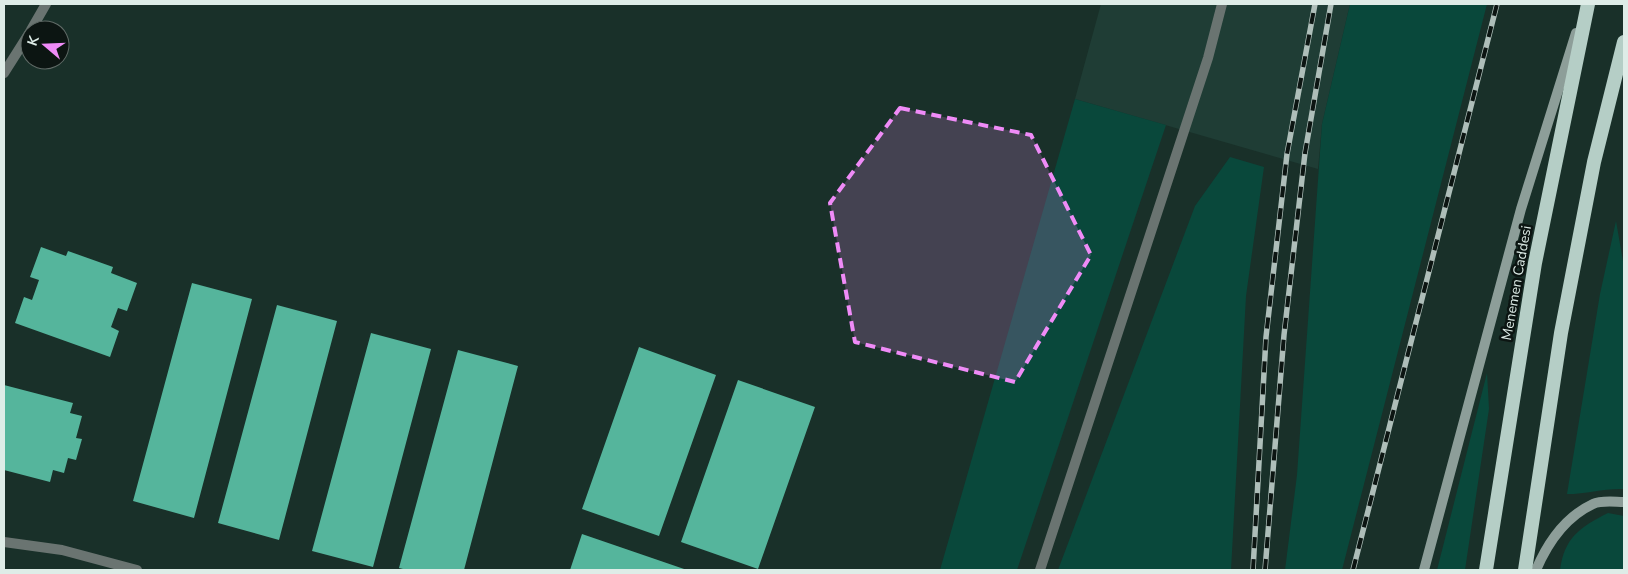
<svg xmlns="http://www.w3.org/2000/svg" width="1628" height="574" font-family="'Nunito Sans',sans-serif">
<rect width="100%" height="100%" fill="#193029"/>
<!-- built -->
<path fill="#1f3d35" d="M 1101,4 L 1350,4 L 1322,124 L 1318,169 L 1075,99 Z"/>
<!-- green -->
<path fill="#09483b" d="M 1350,4 L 1487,4 L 1342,570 L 1285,570 L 1297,475 L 1322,124 Z
M 1075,99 L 1166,125 L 1017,570 L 940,570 Z
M 1230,157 L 1264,167 L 1246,296 L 1231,570 L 1058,570 L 1195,206 Z
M 1616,221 L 1624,267 L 1624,489 C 1605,488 1587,494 1567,494 L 1600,294 Z
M 1487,373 L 1489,409 L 1465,570 L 1437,570 Z
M 1608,513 L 1624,516 L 1624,570 L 1560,570 C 1564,538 1580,527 1608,513 Z"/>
<!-- building -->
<path fill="#55b59c" d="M 41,247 L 66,256 L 68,251 L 113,267 L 111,273 L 137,283 L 127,311 L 118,308 L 111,327 L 119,331 L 110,357 L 15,323 L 24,297 L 32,300 L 39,280 L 30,277 Z
M 192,283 L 252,299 L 194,518 L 133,501 Z
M 277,305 L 337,321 L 279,540 L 218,523 Z
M 371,333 L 431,349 L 373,567 L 312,551 Z
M 639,347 L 716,375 L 659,536 L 582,509 Z
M 458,350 L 518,366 L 464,570 L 407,570 L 399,568 Z
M 738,380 L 815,407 L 758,569 L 681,542 Z
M 4,385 L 73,403 L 70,413 L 82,416 L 76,438 L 82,439 L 76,460 L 68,458 L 64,473 L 53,470 L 50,482 L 4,470 Z
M 582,534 L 687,570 L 570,570 Z"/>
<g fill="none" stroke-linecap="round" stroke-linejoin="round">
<!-- service -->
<path stroke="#6a7471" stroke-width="10" d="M 1040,570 L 1208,58 L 1222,4"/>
<!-- minor -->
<path stroke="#6a7471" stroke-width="10" d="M 31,30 L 46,4
M 4,73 L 30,32
M 4,542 L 62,550 L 137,570"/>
<!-- secondary -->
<path stroke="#8d9e99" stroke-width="10" d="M 1424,570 L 1521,209 L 1576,33
M 1536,570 C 1548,542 1565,517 1593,504 C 1601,500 1615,502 1624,502"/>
<!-- trunk -->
<path stroke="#b5cec6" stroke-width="14" d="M 1486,570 L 1535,263 L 1588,4
M 1525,570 L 1561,333 L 1594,162 L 1624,42"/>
<defs>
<path id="rail" d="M 1253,570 L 1266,337 L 1287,154 L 1315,4
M 1265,570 L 1284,335 L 1305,153 L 1331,4
M 1353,570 L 1497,4"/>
</defs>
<!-- rail casing -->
<use href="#rail" stroke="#aebeb9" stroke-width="5.5"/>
<!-- rail -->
<use href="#rail" stroke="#0c1512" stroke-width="4" stroke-dasharray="11" stroke-linecap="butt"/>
</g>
<!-- marked area -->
<path fill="#ef8bf7" fill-opacity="0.2" stroke="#ef8bf7" stroke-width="4" stroke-dasharray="10 6" stroke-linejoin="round" d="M 900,108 L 1031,135 L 1091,255 L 1015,382 L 855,342 L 830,203 Z"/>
<g text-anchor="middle" stroke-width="5" stroke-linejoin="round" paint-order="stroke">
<!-- street labels -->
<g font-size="14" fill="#deece7" stroke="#0c1512">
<text transform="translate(1516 283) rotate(-80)" y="5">Menemen Caddesi</text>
</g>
</g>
<!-- border -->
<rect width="1628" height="574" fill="none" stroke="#deece7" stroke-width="10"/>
<!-- north arrow -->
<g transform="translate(45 45) rotate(289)"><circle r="24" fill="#0c1512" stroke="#606b67"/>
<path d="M0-4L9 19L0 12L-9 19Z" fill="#ef8bf7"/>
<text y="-8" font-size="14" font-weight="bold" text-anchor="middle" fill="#deece7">K</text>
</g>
</svg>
